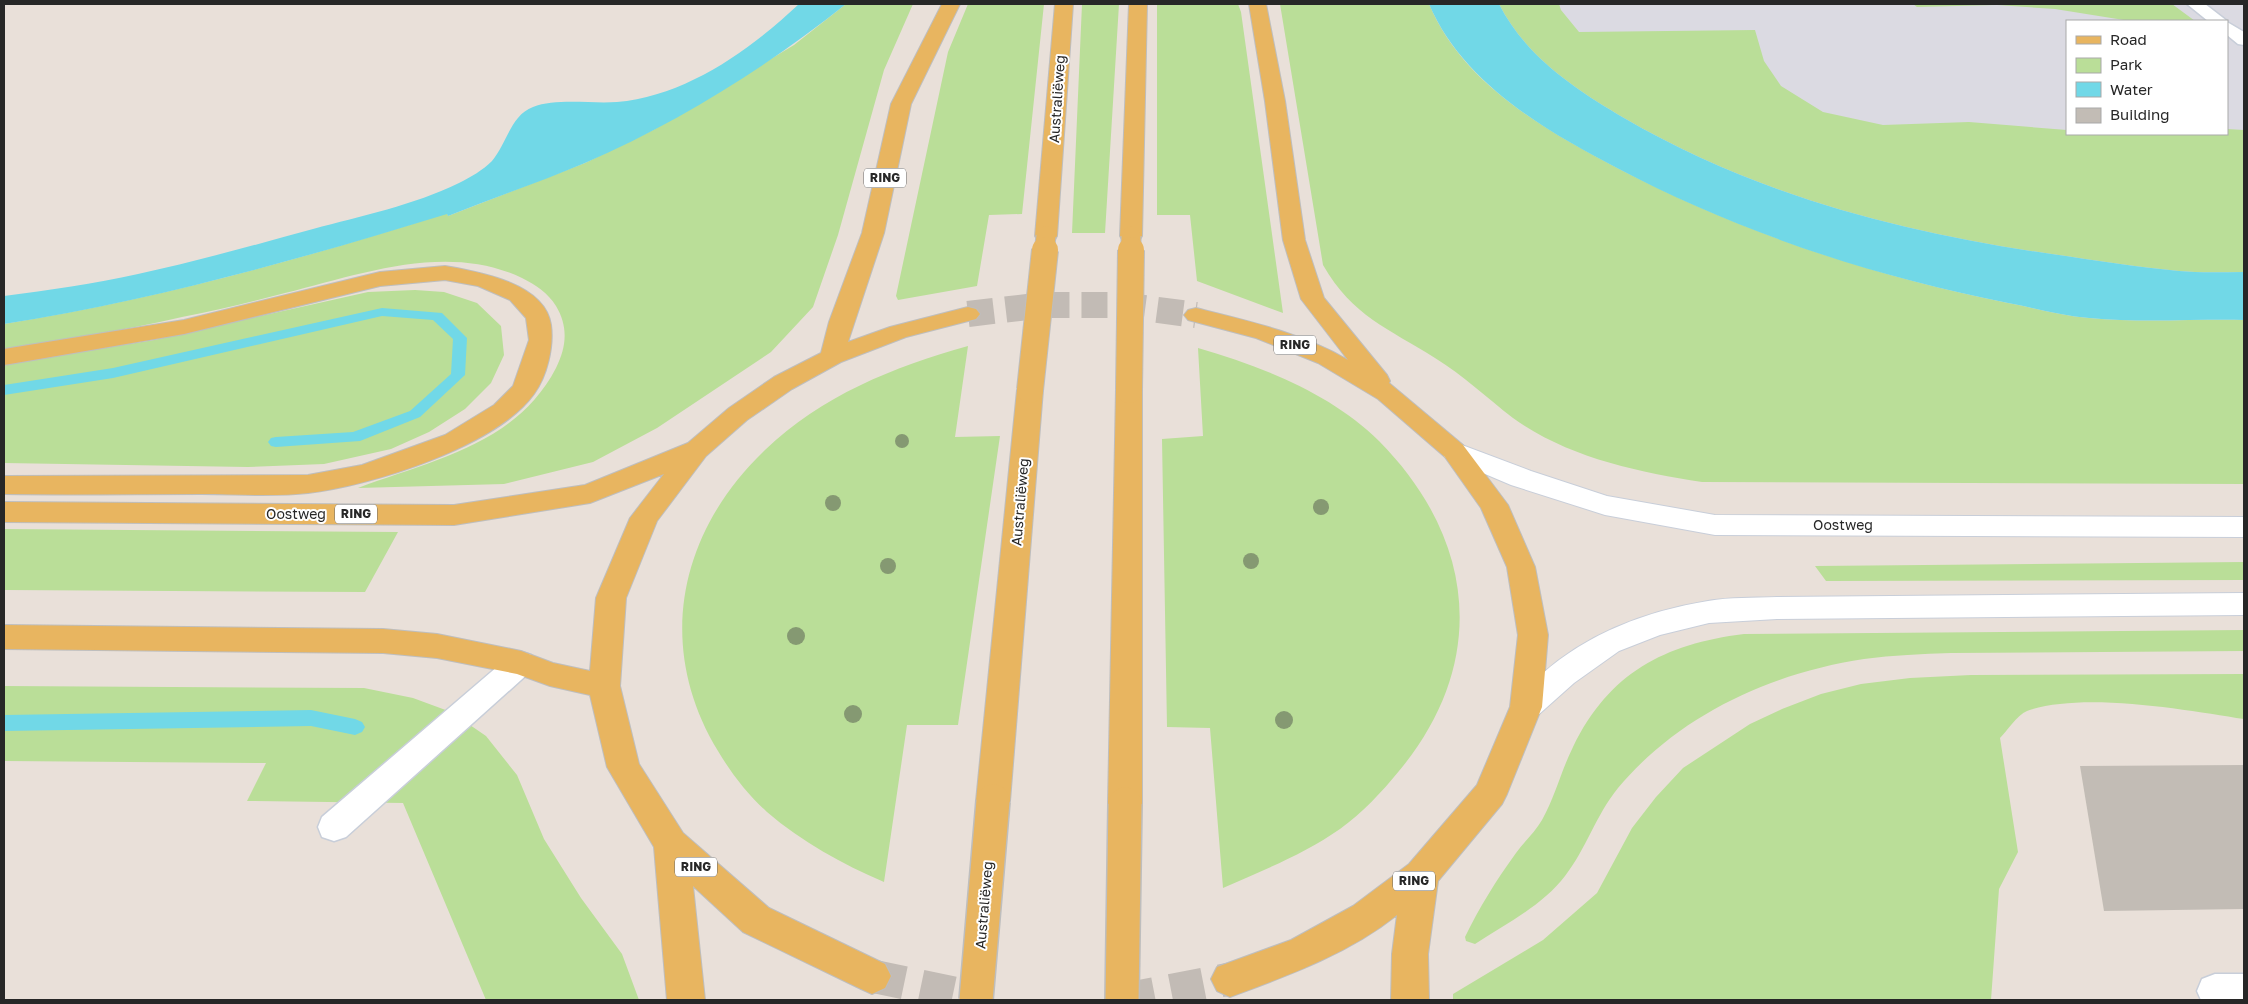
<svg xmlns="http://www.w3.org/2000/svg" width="2248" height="1004" font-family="'Golos Text',sans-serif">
<rect width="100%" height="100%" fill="#e9e0d9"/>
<!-- industrial -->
<path fill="#dbdae2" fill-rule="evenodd" d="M 1404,4 L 2244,4 L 2244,277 L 1663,233 ZM 2067,21 L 2227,21 L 2227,134 L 2067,134 Z"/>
<!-- green -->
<path fill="#bade98" d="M 846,4 L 913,4 L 884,70 L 838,235 L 813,307 L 771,352 L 657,428 L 593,462 L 504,484 L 358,488 C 432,460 516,445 556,368 C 567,346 568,326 556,306 C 548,293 536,285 522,278 C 447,242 361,274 285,293 C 251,302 217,310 182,317 C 123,331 63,339 4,349 L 4,324 C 155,300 302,259 447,213 L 448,216 L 585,163 L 655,129 L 794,45 Z
M 968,4 L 1044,4 L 1022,214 L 989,215 L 977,286 L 898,300 L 896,296 L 948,52 Z
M 1082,4 L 1119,4 L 1105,233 L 1072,233 Z
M 1157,4 L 1238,4 L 1241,12 L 1283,313 L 1197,281 L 1190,215 L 1157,215 Z
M 1280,4 L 1429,4 C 1463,85 1547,131 1621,170 C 1744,233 1873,276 2008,303 C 2035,308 2062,316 2089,318 C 2140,323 2193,319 2244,320 L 2244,484 L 1702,482 C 1637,472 1567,457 1513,418 C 1487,398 1463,375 1435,358 C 1388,328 1353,317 1323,265 Z
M 1499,4 L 1559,4 L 1561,10 L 1579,32 L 1755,30 L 1764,61 L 1781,86 L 1823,112 L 1883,125 L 1969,122 L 2067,130 L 2067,134 L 2227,134 L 2227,129 L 2244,130 L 2244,272 C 2223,272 2200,273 2179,271 C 2136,267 2094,260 2052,254 C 1903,233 1756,195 1624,118 C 1575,89 1526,57 1499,4 Z
M 1913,4 L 2172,4 L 2195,21 L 2130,21 L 2055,9 L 1997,5 L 1917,7 Z
M 415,290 L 444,292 L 477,303 L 501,326 L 504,355 L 491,383 L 465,409 L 429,432 L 391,449 L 324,464 L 248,467 L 4,463 L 4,364 L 154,340 L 368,292 Z
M 968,346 L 955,437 L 1000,436 L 958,725 L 907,725 L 884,882 C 842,864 802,842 767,812 C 748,795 731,773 718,751 C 655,647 678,533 765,450 C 821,396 893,367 968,346 Z
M 1198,348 C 1261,366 1332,394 1379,441 C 1476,539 1489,663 1399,771 C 1382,792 1362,813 1340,829 C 1304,854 1264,870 1223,888 L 1210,728 L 1167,727 L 1162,439 L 1203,436 Z
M 4,529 L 398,532 L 365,592 L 4,590 Z
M 2244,562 L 2244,580 L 1826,581 L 1815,566 Z
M 2244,630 L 2244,651 L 1951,653 C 1922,654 1893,655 1864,659 C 1771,673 1679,715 1618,788 C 1596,815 1586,849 1565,876 C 1543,905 1506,924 1475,944 L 1466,941 L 1465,937 C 1479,908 1497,879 1516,853 C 1524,842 1535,832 1542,820 C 1555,797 1561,771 1573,747 C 1609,673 1664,644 1744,634 Z
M 2244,674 L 2244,719 C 2186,710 2082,691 2027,711 C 2017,715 2007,731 2000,738 L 2018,852 L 1999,889 L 1991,1000 L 1453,1000 L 1453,994 L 1543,940 L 1597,893 L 1632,828 L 1656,797 L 1683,768 L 1750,724 L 1782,709 L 1821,694 L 1861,684 L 1910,678 L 1971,675 Z
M 4,686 L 364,688 L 413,698 L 451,712 L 486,736 L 517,775 L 544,839 L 581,898 L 622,954 L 639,1000 L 486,1000 L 403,803 L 247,801 L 266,763 L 4,761 Z"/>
<!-- water -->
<path fill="#71d8e7" d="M 799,4 L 846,4 C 767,67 679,122 585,163 C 540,182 493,198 448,216 L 447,214 C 301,259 155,300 4,324 L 4,296 C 49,290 94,284 138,274 C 197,261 255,245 313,229 C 361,216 414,205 459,183 C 471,177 483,170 492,161 C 507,143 511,115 533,107 C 556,98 592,104 617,102 C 686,96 750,50 799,4 Z
M 1429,4 L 1499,4 C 1526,57 1575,89 1624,118 C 1756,195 1903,233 2052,254 C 2094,260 2136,267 2179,271 C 2200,273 2223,272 2244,272 L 2244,320 C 2193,319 2140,323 2089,318 C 2062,316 2035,308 2008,303 C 1872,276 1741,233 1617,168 C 1544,130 1463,83 1429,4 Z"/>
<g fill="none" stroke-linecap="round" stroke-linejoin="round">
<!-- stream -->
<path fill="#71d8e7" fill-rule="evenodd" d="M 382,308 L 442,313 L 467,338 L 465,375 L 420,417 L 360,441 L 276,447 L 271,446 L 268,442 L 271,438 L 276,437 L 353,432 L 410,411 L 451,374 L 453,339 L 433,320 L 382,316 L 113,378 L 4,395 L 4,385 L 113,368 Z
M 311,710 L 355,719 L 362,722 L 365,727 L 362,732 L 355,735 L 311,726 L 4,731 L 4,715 Z"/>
</g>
<!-- building -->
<path fill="#c2bcb5" d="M 2244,765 L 2244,909 L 2104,911 L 2080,766 Z"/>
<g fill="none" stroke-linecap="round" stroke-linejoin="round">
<!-- primary-tunnel-far1 -->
<path stroke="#c2bbb5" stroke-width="26" stroke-dasharray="26 12" stroke-linecap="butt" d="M 968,314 L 1044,305 L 1121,305 L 1196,315"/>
<!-- primary-tunnel -->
<path stroke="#c2bbb5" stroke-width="33" stroke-dasharray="33 17" stroke-linecap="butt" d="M 872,976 L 987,1000
M 1122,1000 L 1230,979"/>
<defs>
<path id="lane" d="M 2187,4 L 2205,4 L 2227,21 L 2208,21 Z
M 2227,22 L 2244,32 L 2244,45 L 2238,44 L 2227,35 Z
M 521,652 L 531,655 L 536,663 L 531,671 L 346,837 L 334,841 L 322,837 L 318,827 L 322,817 L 511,655 Z
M 2215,974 L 2244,974 L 2244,1000 L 2201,1000 L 2197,991 L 2202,979 Z"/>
<path id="secondary" d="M 1454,442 L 1531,471 L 1607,496 L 1715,515 L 2244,517 L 2244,537 L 1715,535 L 1605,515 L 1511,485 L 1445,457 L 1441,451 L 1445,445 Z
M 2244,593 L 2244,615 L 1777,619 L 1709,623 L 1660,635 L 1619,651 L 1574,683 L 1537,716 L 1526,720 L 1515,716 L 1510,707 C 1517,693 1530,684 1542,674 C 1588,633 1647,611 1708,601 C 1730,597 1754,598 1777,597 Z"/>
<path id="primary" d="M 942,4 L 960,4 L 911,104 L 884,233 L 848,342 L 890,327 L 968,307 L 976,309 L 980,314 L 976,319 L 906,337 L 841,362 L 792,389 L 747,420 L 706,456 L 657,521 L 626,598 L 620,686 L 639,764 L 683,833 L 769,908 L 885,964 L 891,976 L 885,988 L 872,994 L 859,988 L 743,932 L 693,886 L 705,1000 L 667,1000 L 654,847 L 607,767 L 590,695 L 550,686 L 517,674 L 437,658 L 383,653 L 4,649 L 4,625 L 383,629 L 437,634 L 521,651 L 553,663 L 590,671 L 596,598 L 630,518 L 664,474 L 590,503 L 454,525 L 4,522 L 4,502 L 454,505 L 585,485 L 688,443 L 729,408 L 774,377 L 821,353 L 829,322 L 862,233 L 891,104 Z
M 1055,4 L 1073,4 L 1057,236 L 1054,241 L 1046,243 L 1038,241 L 1035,236 Z
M 1129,4 L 1147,4 L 1142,236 L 1139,241 L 1131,243 L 1123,241 L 1120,236 Z
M 1249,4 L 1266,4 L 1285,101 L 1305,240 L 1324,298 L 1387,375 L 1390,381 L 1389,383 L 1463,445 L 1508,505 L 1535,567 L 1548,635 L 1542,707 L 1507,794 L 1502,804 L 1438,881 L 1428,954 L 1429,1000 L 1391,1000 L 1392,954 L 1397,915 C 1348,954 1289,975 1230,997 L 1217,991 L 1211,979 L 1217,967 L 1291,940 L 1353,906 L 1409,864 L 1477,785 L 1510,707 L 1518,635 L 1507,567 L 1481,508 L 1445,457 L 1378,399 L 1318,363 L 1256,338 L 1188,320 L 1184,315 L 1188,310 L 1196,308 C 1248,321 1302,333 1348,360 L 1301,299 L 1283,240 L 1265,101 Z
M 445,266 C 479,272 545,283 551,325 C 554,347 547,376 534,394 C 497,446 371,486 308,493 C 274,497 237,494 202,494 C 136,494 70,495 4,494 L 4,476 L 308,475 L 362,465 L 445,435 L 494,405 L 513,386 L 529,340 L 526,318 L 510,300 L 478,286 L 445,280 L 380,286 L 184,334 L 4,365 L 4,349 L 184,320 L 380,272 Z
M 1030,382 L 1039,384 L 1043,390 L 1010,801 L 1005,811 L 993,815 L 981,811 L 976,801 L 1017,390 L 1021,384 Z
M 1129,382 L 1138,384 L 1142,390 L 1142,804 L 1137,814 L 1125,818 L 1113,814 L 1108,804 L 1116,390 L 1120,384 Z"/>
</defs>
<!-- lane casing -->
<use href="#lane" stroke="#c8ced9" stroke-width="3"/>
<!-- secondary casing -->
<use href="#secondary" stroke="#c8ced9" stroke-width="2"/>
<!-- primary casing -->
<use href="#primary" stroke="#bebebe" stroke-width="2"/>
<!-- lane -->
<use href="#lane" fill="#fff" fill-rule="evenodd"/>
<!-- secondary -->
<use href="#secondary" fill="#fff" fill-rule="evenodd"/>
<!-- primary -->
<use href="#primary" fill="#e8b560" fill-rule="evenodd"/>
<defs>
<path id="primary-bridge-far2" d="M 1044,252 L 1046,236
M 1131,252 L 1131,236"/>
<path id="primary-bridge-far1" d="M 1030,390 L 1045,250
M 1129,390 L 1131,250"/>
<path id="primary-bridge" d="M 976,1000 L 993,801
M 1122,1000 L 1125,804"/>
</defs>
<!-- primary-bridge-far2 casing -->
<use href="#primary-bridge-far2" stroke="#bebebe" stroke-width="21" stroke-linecap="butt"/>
<!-- primary-bridge-far1 casing -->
<use href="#primary-bridge-far1" stroke="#bebebe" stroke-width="28" stroke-linecap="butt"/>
<!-- primary-bridge casing -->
<use href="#primary-bridge" stroke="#bebebe" stroke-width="36" stroke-linecap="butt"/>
<!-- primary-bridge-far2 -->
<use href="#primary-bridge-far2" stroke="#e8b560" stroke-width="19"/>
<!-- primary-bridge-far1 -->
<use href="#primary-bridge-far1" stroke="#e8b560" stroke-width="26"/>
<!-- primary-bridge -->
<use href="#primary-bridge" stroke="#e8b560" stroke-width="33"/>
</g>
<!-- trees -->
<g fill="#859972">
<circle cx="902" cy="441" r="7"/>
<circle cx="833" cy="503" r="8"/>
<circle cx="1321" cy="507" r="8"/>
<circle cx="1251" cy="561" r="8"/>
<circle cx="888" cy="566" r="8"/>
<circle cx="796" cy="636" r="9"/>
<circle cx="853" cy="714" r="9"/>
<circle cx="1284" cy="720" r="9"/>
</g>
<g text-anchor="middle" stroke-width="4" stroke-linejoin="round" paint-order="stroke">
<!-- shield labels -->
<g fill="#fff" stroke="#686868" stroke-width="1">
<rect x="864" y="168.5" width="42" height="19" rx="4"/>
<rect x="1274" y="335.5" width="42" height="19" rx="4"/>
<rect x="335" y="504.5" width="42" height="19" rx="4"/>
<rect x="675" y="857.5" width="42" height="19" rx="4"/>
<rect x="1393" y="871.5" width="42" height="19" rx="4"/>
</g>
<g font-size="12" font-weight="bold" fill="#272727">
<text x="885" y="182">RING</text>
<text x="1295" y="349">RING</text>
<text x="356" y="518">RING</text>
<text x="696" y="871">RING</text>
<text x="1414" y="885">RING</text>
</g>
<!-- street labels -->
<g font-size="14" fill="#272727" stroke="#fff">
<text transform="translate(1057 99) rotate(-86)" y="5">Australiëweg</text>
<text transform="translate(1020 502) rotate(-85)" y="5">Australiëweg</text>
<text x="296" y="519">Oostweg</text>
<text x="1843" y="530">Oostweg</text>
<text transform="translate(984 905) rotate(-85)" y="5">Australiëweg</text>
</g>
</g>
<!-- border -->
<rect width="2248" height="1004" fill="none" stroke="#272727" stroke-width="10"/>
<!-- legend -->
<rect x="2066" y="20" width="162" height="115" fill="#ffffff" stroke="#a9a9a9"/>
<rect x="2076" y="36" width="25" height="8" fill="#e8b560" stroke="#a9a9a9"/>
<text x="2110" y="45" font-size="15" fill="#272727">Road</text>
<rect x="2076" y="58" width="25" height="15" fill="#bade98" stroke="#a9a9a9"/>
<text x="2110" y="70" font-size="15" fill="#272727">Park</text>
<rect x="2076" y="82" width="25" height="15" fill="#71d8e7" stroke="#a9a9a9"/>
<text x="2110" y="95" font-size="15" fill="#272727">Water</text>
<rect x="2076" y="108" width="25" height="15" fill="#c2bcb5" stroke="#a9a9a9"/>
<text x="2110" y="120" font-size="15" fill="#272727">Building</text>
</svg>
